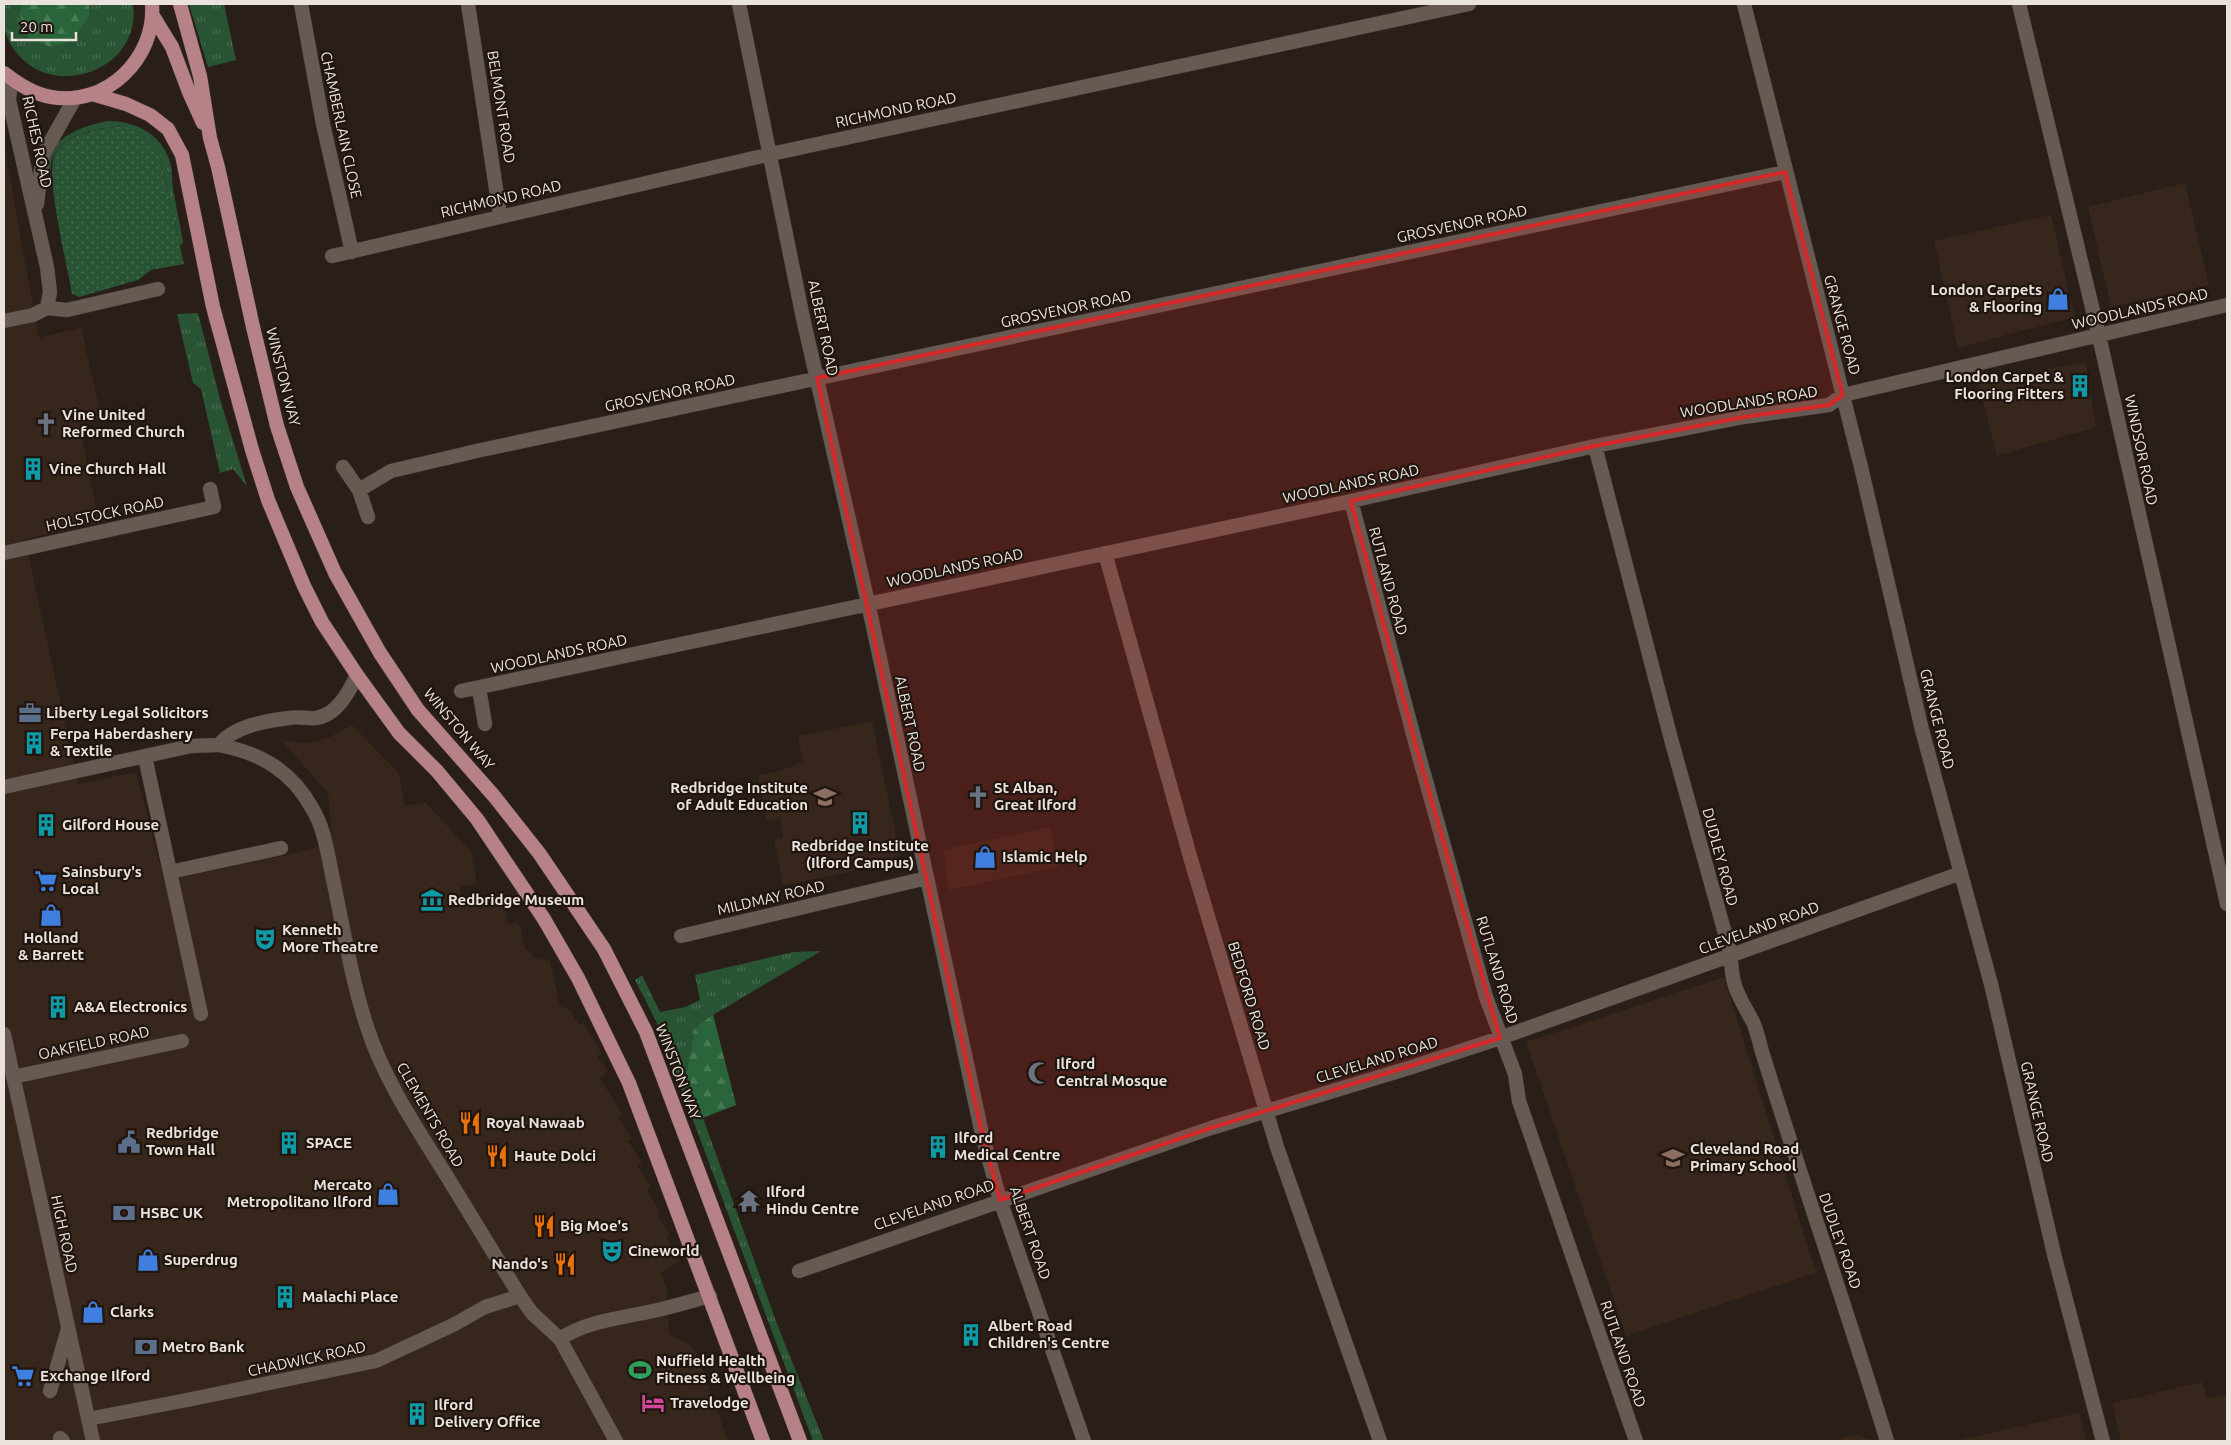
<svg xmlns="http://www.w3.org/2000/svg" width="2231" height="1445" font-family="Ubuntu,sans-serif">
<defs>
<pattern id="grass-tufts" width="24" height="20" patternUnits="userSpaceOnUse" patternTransform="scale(1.25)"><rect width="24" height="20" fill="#295434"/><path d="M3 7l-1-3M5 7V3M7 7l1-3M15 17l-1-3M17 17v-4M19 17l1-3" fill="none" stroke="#486c51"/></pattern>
<pattern id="forest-firs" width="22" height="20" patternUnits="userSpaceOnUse" patternTransform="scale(1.25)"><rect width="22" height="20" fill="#2a643a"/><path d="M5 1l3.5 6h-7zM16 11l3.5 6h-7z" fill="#497a56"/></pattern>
<pattern id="park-dots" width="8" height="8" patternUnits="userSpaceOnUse" patternTransform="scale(1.25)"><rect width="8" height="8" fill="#295434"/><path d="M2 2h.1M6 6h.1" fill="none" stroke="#486c51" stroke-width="1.8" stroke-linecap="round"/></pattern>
</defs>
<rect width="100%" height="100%" fill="#291e18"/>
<!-- built -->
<path fill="#36261c" d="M 4,145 L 39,338 L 81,327 L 102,419 L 79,424 L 99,522 L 25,539 L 78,784 L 136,772 L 164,881 L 301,852 L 332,842 L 328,793 L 282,741 L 308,743 L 328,738 L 352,725 L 399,773 L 405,806 L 425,802 L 471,851 L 477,883 L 460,887 L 464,905 L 502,897 L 508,924 L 516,923 L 521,927 L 525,949 L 531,952 L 533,958 L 550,961 L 560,1006 L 570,1010 L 579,1025 L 583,1023 L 602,1054 L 598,1057 L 608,1072 L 600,1078 L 622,1114 L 618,1117 L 632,1139 L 628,1141 L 642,1163 L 638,1166 L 651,1187 L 647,1190 L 660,1211 L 657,1214 L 670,1235 L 667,1238 L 680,1261 L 661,1273 L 667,1290 L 669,1334 L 690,1345 L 696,1354 L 728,1441 L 4,1441 Z
M 2185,183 L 2209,285 L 2111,307 L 2088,207 Z
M 2051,215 L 2075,317 L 1958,348 L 1934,241 Z
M 2086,362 L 2096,427 L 1997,456 L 1978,382 Z
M 872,721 L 900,854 L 894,862 L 783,886 L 774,840 L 783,838 L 780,819 L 767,821 L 758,775 L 780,771 L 803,762 L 798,736 Z
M 1050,827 L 1059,866 L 949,890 L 943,850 Z
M 1724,977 L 1816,1273 L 1626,1336 L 1526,1042 Z
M 2202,1382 L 2207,1398 L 2227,1394 L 2227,1441 L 2121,1441 L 2112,1403 Z
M 2079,1413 L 2086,1441 L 1955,1441 Z
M 1854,1434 L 1875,1441 L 1835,1441 Z"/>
<!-- grass -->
<path fill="url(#grass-tufts)" d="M 4,4 L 133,4 C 143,75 41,105 9,41 C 3,30 4,16 4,4 Z
M 189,4 L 224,4 L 236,60 L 208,67 Z
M 107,121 C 135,121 161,133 170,162 C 172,170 172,180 173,189 C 176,206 180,224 183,242 L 180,246 L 159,153 L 122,126 C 97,129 58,133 51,163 C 50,169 51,177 52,183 C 51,177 49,169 49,163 C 51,135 86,126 107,121 Z
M 198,313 L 220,399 L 247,486 L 233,469 L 220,473 L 201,389 L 193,383 L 177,314 Z
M 821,951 L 713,1015 L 736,1105 L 703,1118 L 777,1324 L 824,1441 L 813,1441 L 656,1021 L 635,980 L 642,975 L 660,1012 L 685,1007 L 700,1000 L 695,975 L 793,952 Z"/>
<!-- forest -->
<path fill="url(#forest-firs)" d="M 22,4 L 89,4 L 89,17 L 71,41 L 50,47 L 28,37 L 20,15 Z
M 713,1015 L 736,1105 L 703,1117 L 686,1077 L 695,1028 Z"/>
<!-- park -->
<path fill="url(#park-dots)" d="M 122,126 L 138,131 L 148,138 L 159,153 L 184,264 L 151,270 L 138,280 L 79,297 L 72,294 C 68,267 43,172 56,152 C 69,132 101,129 122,126 Z"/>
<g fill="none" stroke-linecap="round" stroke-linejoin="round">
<defs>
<path id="pedestrian" d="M 4,1034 L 93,1441
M 13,1077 L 182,1041
M 50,1391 L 68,1329
M 88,1419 L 187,1400
M 60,1438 L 63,1441"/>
<path id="minor" d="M 301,4 L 323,124 L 352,252
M 468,4 L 500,215
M 739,4 L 803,318 L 868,603 L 982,1134 L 1000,1200 L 1084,1441
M 1744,4 L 1861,467 L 1922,730 L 1991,984 L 2055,1258 L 2103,1441
M 2019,4 L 2099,336 L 2227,904
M 332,256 L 771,154 L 1469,4
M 47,308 L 67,310 L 158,289
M 1595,446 L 1671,739 L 1731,955 C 1731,987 1739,996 1753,1022 C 1758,1033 1760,1047 1764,1058 C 1804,1187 1848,1313 1887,1441
M 343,467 L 359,490 L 391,471 L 481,450 L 1785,172
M 359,490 L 368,517
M 1351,501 L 1419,756 L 1486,997 L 1515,1074 L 1519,1101 L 1636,1441
M 4,553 L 214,507 L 210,489
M 1105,553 L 1191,860 L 1277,1147 L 1380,1441
M 479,688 L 485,724
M 461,691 L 1351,501 L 1595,446 L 1744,417 L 1822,406 L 1829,405 L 1843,395 L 2227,305
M 219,745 C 260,753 291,770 312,808 C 326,831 328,858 334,884 C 344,932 352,981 367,1027 C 384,1079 414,1124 443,1170 C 469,1212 494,1254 520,1296 L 532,1313 L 560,1339 L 616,1441
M 145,757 L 170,872
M 681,936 L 927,878
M 201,1014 L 170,872 L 281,848
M 799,1271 L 1211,1128 L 1412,1067 L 1500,1038 L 1961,873
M 560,1339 C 586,1321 622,1318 653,1311 C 672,1307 691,1301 710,1296
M 187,1400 L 376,1361 L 453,1325 L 485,1307 L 520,1296"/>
<path id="tertiary" d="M 37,204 L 43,155 L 75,98
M 4,321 L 33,315 L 47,308 L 50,292 L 47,267 L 9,100 L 11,79
M 4,787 L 191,746 L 219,745 C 234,726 265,721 289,718 C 297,716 307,719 316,718 C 337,715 349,692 357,675"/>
<path id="primary" d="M 180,4 L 200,76 L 210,138 L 218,167 L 253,327 L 277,426 L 297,487 L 335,573 L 380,653 L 418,710 L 494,796 L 539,853 L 604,949 L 646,1032 L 800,1441
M 153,16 L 172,47 L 189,92 L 203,123
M 4,73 C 18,84 33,94 51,97 C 107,107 156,58 152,4
M 92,94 L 126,104 L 150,115 L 168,129 L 182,155 L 213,307 L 252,450 L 268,500 L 304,586 L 322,622 L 357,675 L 399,733 L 437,771 L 477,819 L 544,919 L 578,978 L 629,1083 L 763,1441"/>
</defs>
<!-- pedestrian casing -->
<use href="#pedestrian" stroke="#413834" stroke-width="15"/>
<!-- minor casing -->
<use href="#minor" stroke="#413834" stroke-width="15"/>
<!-- tertiary casing -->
<use href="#tertiary" stroke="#413834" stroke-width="15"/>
<!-- primary casing -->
<use href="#primary" stroke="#413834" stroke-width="15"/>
<!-- pedestrian -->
<use href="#pedestrian" stroke="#675a53" stroke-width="14"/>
<!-- minor -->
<use href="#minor" stroke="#675a53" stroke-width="14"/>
<!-- tertiary -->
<use href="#tertiary" stroke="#675a53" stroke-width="14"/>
<!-- primary -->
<use href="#primary" stroke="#b68287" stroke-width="14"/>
</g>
<!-- marked area -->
<path fill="#d62828" fill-opacity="0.2" stroke="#d62828" stroke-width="4" stroke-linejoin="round" d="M 1785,172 L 1843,395 L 1829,405 L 1744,417 L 1595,446 L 1351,501 L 1419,756 L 1500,1038 L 1211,1128 L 1000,1200 L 982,1134 L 817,378 Z"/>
<!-- icons -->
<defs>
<symbol id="shop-bare" viewBox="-9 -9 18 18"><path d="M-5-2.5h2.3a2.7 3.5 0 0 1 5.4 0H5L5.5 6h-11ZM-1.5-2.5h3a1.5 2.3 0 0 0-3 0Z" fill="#3f7fe0" stroke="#20150f" stroke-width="2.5" paint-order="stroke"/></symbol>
<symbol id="building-bare" viewBox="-9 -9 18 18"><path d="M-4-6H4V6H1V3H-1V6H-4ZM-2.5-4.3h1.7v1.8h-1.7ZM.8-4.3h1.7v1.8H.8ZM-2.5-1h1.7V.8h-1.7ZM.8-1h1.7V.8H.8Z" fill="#0f9aa8" stroke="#20150f" stroke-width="2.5" paint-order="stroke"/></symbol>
<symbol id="church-bare" viewBox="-9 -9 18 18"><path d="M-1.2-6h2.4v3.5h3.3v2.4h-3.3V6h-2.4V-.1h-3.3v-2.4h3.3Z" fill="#6b7280" stroke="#20150f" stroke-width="2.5" paint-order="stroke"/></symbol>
<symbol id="office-bare" viewBox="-9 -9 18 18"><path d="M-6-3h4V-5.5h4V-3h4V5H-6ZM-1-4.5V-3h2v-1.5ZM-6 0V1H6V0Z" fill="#5c6f8a" stroke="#20150f" stroke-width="2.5" paint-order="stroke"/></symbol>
<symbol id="university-bare" viewBox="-9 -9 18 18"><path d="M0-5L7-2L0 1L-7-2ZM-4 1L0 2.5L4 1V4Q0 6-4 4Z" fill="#8d6e63" stroke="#20150f" stroke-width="2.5" paint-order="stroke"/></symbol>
<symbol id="supermarket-bare" viewBox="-9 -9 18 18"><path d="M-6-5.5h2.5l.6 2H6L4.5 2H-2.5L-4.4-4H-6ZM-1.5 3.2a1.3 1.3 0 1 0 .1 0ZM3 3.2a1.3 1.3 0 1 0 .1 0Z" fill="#3f7fe0" stroke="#20150f" stroke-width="2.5" paint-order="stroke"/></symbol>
<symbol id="museum-bare" viewBox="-9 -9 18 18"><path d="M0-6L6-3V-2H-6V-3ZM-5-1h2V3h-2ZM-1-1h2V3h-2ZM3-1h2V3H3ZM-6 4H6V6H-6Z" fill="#0f9aa8" stroke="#20150f" stroke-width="2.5" paint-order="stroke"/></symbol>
<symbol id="theatre-bare" viewBox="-9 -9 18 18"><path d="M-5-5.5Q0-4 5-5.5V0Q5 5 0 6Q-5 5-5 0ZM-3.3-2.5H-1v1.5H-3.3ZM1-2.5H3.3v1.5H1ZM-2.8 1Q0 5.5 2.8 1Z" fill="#0f9aa8" stroke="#20150f" stroke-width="2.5" paint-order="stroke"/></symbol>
<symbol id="mosque-bare" viewBox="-9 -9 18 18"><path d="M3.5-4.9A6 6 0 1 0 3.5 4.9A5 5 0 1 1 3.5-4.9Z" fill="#6b7280" stroke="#20150f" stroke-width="2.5" paint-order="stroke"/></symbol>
<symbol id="restaurant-bare" viewBox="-9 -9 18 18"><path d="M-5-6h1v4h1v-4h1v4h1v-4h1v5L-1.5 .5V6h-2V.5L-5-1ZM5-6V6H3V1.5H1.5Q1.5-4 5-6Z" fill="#e8710a" stroke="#20150f" stroke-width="2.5" paint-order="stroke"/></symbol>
<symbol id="civic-bare" viewBox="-9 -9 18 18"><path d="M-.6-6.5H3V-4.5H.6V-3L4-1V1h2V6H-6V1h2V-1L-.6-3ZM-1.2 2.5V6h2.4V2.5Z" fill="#5c6f8a" stroke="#20150f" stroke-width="2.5" paint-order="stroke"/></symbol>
<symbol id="school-bare" viewBox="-9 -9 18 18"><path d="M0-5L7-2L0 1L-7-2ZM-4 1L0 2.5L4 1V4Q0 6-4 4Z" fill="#8d6e63" stroke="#20150f" stroke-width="2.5" paint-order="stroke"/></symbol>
<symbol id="temple-bare" viewBox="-9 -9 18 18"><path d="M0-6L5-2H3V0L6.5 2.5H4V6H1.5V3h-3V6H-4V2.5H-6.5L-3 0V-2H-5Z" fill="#6b7280" stroke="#20150f" stroke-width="2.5" paint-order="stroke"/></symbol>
<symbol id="bank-bare" viewBox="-9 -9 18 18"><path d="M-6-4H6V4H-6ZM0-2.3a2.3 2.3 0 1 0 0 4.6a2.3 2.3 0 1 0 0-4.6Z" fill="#5c6f8a" stroke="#20150f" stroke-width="2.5" paint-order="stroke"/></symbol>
<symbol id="stadium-bare" viewBox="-9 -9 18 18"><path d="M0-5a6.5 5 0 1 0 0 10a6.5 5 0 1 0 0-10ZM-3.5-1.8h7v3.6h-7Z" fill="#2e9e5b" stroke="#20150f" stroke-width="2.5" paint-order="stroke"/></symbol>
<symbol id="hotel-bare" viewBox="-9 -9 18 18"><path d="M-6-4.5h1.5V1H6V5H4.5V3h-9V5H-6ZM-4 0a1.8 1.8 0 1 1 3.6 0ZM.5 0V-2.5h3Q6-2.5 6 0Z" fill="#d1479c" stroke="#20150f" stroke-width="2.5" paint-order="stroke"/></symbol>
</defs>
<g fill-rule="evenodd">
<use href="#shop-bare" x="2042" y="283" width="32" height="32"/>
<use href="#building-bare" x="2064" y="370" width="32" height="32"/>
<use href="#church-bare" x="30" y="408" width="32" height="32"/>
<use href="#building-bare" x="17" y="453" width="32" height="32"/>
<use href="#office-bare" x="14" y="697" width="32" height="32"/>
<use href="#building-bare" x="18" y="727" width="32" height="32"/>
<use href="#university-bare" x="809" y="781" width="32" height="32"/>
<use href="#church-bare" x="962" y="781" width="32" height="32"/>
<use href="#building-bare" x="844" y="807" width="32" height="32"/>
<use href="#building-bare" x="30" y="809" width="32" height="32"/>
<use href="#shop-bare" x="969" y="841" width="32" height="32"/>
<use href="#supermarket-bare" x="30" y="865" width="32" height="32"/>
<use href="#museum-bare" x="416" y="884" width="32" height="32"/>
<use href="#shop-bare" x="35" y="899" width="32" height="32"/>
<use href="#theatre-bare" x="249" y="923" width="32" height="32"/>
<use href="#building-bare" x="42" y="991" width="32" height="32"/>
<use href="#mosque-bare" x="1023" y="1057" width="32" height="32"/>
<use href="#restaurant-bare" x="454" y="1107" width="32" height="32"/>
<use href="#civic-bare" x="113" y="1126" width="32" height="32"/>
<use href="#building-bare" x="273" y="1127" width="32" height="32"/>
<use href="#building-bare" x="922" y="1131" width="32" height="32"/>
<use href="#restaurant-bare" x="481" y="1140" width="32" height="32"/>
<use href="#school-bare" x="1657" y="1142" width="32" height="32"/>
<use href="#shop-bare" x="372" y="1178" width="32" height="32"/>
<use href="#temple-bare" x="733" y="1185" width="32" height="32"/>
<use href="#bank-bare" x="108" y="1197" width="32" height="32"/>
<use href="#restaurant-bare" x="528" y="1210" width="32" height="32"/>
<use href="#theatre-bare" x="596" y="1235" width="32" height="32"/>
<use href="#shop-bare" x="132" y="1244" width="32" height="32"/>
<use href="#restaurant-bare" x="549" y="1248" width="32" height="32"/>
<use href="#building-bare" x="269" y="1281" width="32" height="32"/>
<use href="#shop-bare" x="77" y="1296" width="32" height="32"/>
<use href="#building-bare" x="955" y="1319" width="32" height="32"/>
<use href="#bank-bare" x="130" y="1331" width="32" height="32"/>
<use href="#stadium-bare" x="624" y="1354" width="32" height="32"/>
<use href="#supermarket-bare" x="7" y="1360" width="32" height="32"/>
<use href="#hotel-bare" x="637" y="1387" width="32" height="32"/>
<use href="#building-bare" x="401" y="1398" width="32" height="32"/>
</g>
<g text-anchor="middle" stroke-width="4.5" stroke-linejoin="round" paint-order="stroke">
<!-- street labels -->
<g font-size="15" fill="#e9e2dd" stroke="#20150f">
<text transform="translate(501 107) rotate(81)" y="5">BELMONT ROAD</text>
<text transform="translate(896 110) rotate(-12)" y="5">RICHMOND ROAD</text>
<text transform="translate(341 125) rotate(78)" y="5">CHAMBERLAIN CLOSE</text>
<text transform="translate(37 142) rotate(78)" y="5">RICHES ROAD</text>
<text transform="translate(501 199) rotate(-13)" y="5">RICHMOND ROAD</text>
<text transform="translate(1462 224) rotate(-12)" y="5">GROSVENOR ROAD</text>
<text transform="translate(1066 309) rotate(-12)" y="5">GROSVENOR ROAD</text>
<text transform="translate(2140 309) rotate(-13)" y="5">WOODLANDS ROAD</text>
<text transform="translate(1842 325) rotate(75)" y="5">GRANGE ROAD</text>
<text transform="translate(823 328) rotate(78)" y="5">ALBERT ROAD</text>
<text transform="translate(283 377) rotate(76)" y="5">WINSTON WAY</text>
<text transform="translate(670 393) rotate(-12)" y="5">GROSVENOR ROAD</text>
<text transform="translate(1749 402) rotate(-9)" y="5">WOODLANDS ROAD</text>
<text transform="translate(2141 450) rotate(78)" y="5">WINDSOR ROAD</text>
<text transform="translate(1351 484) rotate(-12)" y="5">WOODLANDS ROAD</text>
<text transform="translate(105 514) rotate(-12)" y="5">HOLSTOCK ROAD</text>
<text transform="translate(955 568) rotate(-12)" y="5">WOODLANDS ROAD</text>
<text transform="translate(1388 581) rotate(75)" y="5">RUTLAND ROAD</text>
<text transform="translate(559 654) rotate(-12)" y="5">WOODLANDS ROAD</text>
<text transform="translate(1937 719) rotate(76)" y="5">GRANGE ROAD</text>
<text transform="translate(910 724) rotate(78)" y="5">ALBERT ROAD</text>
<text transform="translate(459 729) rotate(50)" y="5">WINSTON WAY</text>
<text transform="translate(1720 857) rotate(75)" y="5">DUDLEY ROAD</text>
<text transform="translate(771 898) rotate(-13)" y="5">MILDMAY ROAD</text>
<text transform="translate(1759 928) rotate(-20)" y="5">CLEVELAND ROAD</text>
<text transform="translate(1497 970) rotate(73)" y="5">RUTLAND ROAD</text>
<text transform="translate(1249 996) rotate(73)" y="5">BEDFORD ROAD</text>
<text transform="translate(94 1043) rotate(-12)" y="5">OAKFIELD ROAD</text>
<text transform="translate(1377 1060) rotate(-17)" y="5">CLEVELAND ROAD</text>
<text transform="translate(678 1072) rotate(69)" y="5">WINSTON WAY</text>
<text transform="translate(2037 1112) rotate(77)" y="5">GRANGE ROAD</text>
<text transform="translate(430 1115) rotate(60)" y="5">CLEMENTS ROAD</text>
<text transform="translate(934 1205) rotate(-19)" y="5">CLEVELAND ROAD</text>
<text transform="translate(1030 1233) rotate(71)" y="5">ALBERT ROAD</text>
<text transform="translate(64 1234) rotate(78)" y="5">HIGH ROAD</text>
<text transform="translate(1840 1241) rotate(71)" y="5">DUDLEY ROAD</text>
<text transform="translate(1623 1354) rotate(71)" y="5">RUTLAND ROAD</text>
<text transform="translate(307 1359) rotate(-12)" y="5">CHADWICK ROAD</text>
</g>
<!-- poi labels -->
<g font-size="15" font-weight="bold" fill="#e9e2dd" stroke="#20150f" text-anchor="start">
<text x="2042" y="295" text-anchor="end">London Carpets<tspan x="2042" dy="17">&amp; Flooring</tspan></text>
<text x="2064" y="382" text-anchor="end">London Carpet &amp;<tspan x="2064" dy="17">Flooring Fitters</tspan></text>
<text x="62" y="420">Vine United<tspan x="62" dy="17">Reformed Church</tspan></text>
<text x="49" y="474">Vine Church Hall</text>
<text x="46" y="718">Liberty Legal Solicitors</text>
<text x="50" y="739">Ferpa Haberdashery<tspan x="50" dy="17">&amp; Textile</tspan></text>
<text x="808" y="793" text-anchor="end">Redbridge Institute<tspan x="808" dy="17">of Adult Education</tspan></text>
<text x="994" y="793">St Alban,<tspan x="994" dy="17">Great Ilford</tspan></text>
<text x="62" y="830">Gilford House</text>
<text x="860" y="851" text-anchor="middle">Redbridge Institute<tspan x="860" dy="17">(Ilford Campus)</tspan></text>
<text x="1002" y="862">Islamic Help</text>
<text x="62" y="877">Sainsbury's<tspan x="62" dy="17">Local</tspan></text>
<text x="448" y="905">Redbridge Museum</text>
<text x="282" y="935">Kenneth<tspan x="282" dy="17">More Theatre</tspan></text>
<text x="51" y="943" text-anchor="middle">Holland<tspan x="51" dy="17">&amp; Barrett</tspan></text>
<text x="74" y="1012">A&amp;A Electronics</text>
<text x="1056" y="1069">Ilford<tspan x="1056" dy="17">Central Mosque</tspan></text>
<text x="486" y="1128">Royal Nawaab</text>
<text x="146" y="1138">Redbridge<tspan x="146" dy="17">Town Hall</tspan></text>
<text x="954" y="1143">Ilford<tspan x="954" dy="17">Medical Centre</tspan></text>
<text x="306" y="1148">SPACE</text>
<text x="1690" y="1154">Cleveland Road<tspan x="1690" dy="17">Primary School</tspan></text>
<text x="514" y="1161">Haute Dolci</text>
<text x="372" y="1190" text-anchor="end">Mercato<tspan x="372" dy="17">Metropolitano Ilford</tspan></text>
<text x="766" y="1197">Ilford<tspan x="766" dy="17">Hindu Centre</tspan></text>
<text x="140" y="1218">HSBC UK</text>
<text x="560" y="1231">Big Moe's</text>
<text x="628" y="1256">Cineworld</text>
<text x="164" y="1265">Superdrug</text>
<text x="548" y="1269" text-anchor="end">Nando's</text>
<text x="302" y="1302">Malachi Place</text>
<text x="110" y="1317">Clarks</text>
<text x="988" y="1331">Albert Road<tspan x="988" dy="17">Children's Centre</tspan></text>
<text x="162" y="1352">Metro Bank</text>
<text x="656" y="1366">Nuffield Health<tspan x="656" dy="17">Fitness &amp; Wellbeing</tspan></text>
<text x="40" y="1381">Exchange Ilford</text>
<text x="670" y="1408">Travelodge</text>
<text x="434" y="1410">Ilford<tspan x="434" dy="17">Delivery Office</tspan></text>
</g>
</g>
<!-- border -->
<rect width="2231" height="1445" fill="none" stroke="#e9e2dd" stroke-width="10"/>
<!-- scale -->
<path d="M12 32v8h64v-8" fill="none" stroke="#e9e2dd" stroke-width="2.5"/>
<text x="20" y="32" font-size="15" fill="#e9e2dd" stroke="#20150f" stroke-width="4" paint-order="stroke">20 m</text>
</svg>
